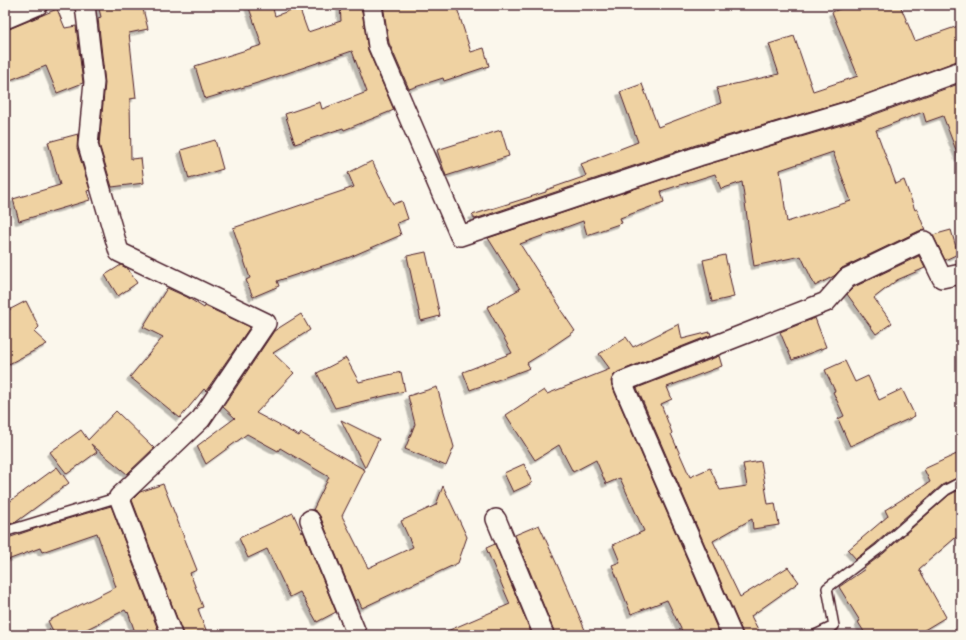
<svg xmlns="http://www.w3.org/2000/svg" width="966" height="640" font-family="Caveat,sans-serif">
<defs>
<filter id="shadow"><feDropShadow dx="-3.5" dy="3.5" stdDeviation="0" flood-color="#0004"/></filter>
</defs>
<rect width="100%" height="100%" fill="#fbf7ec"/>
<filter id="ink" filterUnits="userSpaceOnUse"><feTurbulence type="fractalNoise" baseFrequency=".025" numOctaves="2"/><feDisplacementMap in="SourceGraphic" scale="8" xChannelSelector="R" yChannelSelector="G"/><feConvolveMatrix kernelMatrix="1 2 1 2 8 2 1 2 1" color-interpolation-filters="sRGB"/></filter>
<g filter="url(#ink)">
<!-- building -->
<path fill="#efd2a2" stroke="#4a1f2b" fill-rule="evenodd" filter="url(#shadow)" d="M 98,5 L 142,5 L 148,29 L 129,33 L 136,98 L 130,99 L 131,159 L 141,158 L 144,183 L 112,187 L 99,144 L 105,83 L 98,18 L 101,17 Z
M 248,5 L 272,5 L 275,16 L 299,7 L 308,32 L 341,21 L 340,5 L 361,5 L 368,50 L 394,110 L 344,130 L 343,128 L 295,144 L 285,114 L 320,102 L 322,109 L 367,92 L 352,51 L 264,81 L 205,99 L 195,66 L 262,45 Z
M 383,5 L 456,5 L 471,52 L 484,48 L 489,66 L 444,81 L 443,78 L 409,89 L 389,43 Z
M 850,5 L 900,5 L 915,41 L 961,25 L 961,60 L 957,61 L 856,98 L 696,145 L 475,219 L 472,215 L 546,192 L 546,190 L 586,176 L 581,164 L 638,142 L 620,92 L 642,84 L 658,127 L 721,103 L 717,88 L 779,74 L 769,44 L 794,36 L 813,91 L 858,76 L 832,12 Z
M 57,9 L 65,28 L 76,26 L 83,83 L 57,93 L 46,66 L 5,82 L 5,30 L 9,29 Z
M 961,83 L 961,157 L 959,158 L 943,116 L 926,122 L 923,112 L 876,130 L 896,184 L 904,180 L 915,210 L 917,209 L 925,230 L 919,231 L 842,268 L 834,276 L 815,286 L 801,256 L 754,266 L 742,182 L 721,189 L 715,174 L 661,191 L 664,202 L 620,218 L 622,223 L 587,235 L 583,221 L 520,244 L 561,308 L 560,309 L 575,331 L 547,350 L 548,350 L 527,363 L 530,368 L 470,390 L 463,372 L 512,353 L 487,307 L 520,289 L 488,238 L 702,166 L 862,119 ZM 833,152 L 851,201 L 787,222 L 780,170 Z
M 501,130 L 509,156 L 446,176 L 437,150 Z
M 78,134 L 77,148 L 90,190 L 87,191 L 90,200 L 19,221 L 13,199 L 60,185 L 48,142 Z
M 215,140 L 223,169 L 189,179 L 181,150 Z
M 372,161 L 393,204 L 402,201 L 408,219 L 397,223 L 401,235 L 350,257 L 277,281 L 279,286 L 253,297 L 246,280 L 250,278 L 233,228 L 354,187 L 348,173 Z
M 951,230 L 958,254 L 945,260 L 933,235 Z
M 426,252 L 440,316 L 421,321 L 407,256 Z
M 725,255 L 734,297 L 712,302 L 703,260 Z
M 919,256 L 925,268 L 897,280 L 874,298 L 892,323 L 876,334 L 847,294 L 854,287 Z
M 121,265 L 128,269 L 137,283 L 118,296 L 105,275 Z
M 167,288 L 187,297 L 204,308 L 205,306 L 250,327 L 206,391 L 204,389 L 180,418 L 130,377 L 163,337 L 143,327 Z
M 26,301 L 39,327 L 34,332 L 47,344 L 5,366 L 5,312 Z
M 301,314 L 310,330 L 273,353 L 294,373 L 256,413 L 299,436 L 301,433 L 365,470 L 342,516 L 368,568 L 413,547 L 401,521 L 436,505 L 443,486 L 467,537 L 458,563 L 362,608 L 358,599 L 355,601 L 320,516 L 317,512 L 313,510 L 329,477 L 280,448 L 278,451 L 247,434 L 206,464 L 197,446 L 235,418 L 223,407 L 274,331 Z
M 815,318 L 826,347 L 792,360 L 780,332 Z
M 679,324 L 682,339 L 710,332 L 711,335 L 618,372 L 613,376 L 611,381 L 612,386 L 720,635 L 684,635 L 667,600 L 631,614 L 612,565 L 620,562 L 613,545 L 644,531 L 620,478 L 606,484 L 596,460 L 573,472 L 559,445 L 535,460 L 506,415 L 544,390 L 547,394 L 610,369 L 599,354 L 626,337 L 633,347 Z
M 719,356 L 722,366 L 667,387 L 672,399 L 661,404 L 672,433 L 671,434 L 690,477 L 710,468 L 720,490 L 747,486 L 743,464 L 761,461 L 768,504 L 775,503 L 779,525 L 753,529 L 752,519 L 713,541 L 740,597 L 788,567 L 799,582 L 751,616 L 761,635 L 743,635 L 742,631 L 637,388 Z
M 346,358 L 359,382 L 401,372 L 405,391 L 335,408 L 317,373 Z
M 845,361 L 855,382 L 868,376 L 879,400 L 902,389 L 915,416 L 850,446 L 838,419 L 844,416 L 833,392 L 835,391 L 825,370 Z
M 437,387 L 454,447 L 446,466 L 405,449 L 415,424 L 408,396 Z
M 116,411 L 154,448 L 127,474 L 91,444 L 97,452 L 67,474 L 50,452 L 81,430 L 88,440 Z
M 341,420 L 379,439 L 365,468 Z
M 961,452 L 961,476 L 942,485 L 876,543 L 856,559 L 848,550 L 888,516 L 885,510 L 930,482 L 924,469 Z
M 524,464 L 532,483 L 513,492 L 504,473 Z
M 57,467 L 69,483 L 16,522 L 5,525 L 5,505 Z
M 163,484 L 197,570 L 190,573 L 203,607 L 198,609 L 208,635 L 183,635 L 182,631 L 132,500 L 140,492 Z
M 961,489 L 961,533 L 919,569 L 946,617 L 916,635 L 866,635 L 858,622 L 860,621 L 839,587 L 865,569 L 864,568 L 884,553 L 949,495 Z
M 111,506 L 160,635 L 136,635 L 128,612 L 127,613 L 125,610 L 75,635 L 55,635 L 48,621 L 116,587 L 97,533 L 42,552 L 40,548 L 5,561 L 5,539 L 37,528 Z
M 293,513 L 302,533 L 303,531 L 336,612 L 317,622 L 300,592 L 290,597 L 267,549 L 248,558 L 239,538 Z
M 539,525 L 569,591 L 587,635 L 555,635 L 554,631 L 515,535 Z
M 495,544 L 532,635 L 438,635 L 510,604 L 486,548 Z"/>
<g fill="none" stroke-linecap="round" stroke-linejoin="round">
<defs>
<path id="service" d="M 7,531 L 119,497
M 815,635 L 834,626 L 827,588 L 880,548 L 946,490 L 961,482"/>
<path id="minor" d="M 85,5 L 94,82 L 88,145 L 119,252 L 266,323 L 201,419 L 119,497 L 172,635
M 372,5 L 378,46 L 460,236 L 699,156 L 859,108 L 961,71
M 5,19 L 38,5
M 496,519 L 544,635
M 310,520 L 357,635
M 732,635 L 622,382 L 826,302 L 847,278 L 924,241 L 942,278 L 961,274"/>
</defs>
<!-- service casing -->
<use href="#service" stroke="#4a1f2b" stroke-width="12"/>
<!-- minor casing -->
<use href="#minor" stroke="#4a1f2b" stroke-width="22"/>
<!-- service -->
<use href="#service" stroke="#fbf7ec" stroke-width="9"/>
<!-- minor -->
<use href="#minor" stroke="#fbf7ec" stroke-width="19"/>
</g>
</g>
<!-- margin -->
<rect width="966" height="640" fill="none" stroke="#fbf7ec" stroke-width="20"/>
<rect x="10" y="10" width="946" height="620" fill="none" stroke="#4a1f2b" stroke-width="1.5" filter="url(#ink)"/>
</svg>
